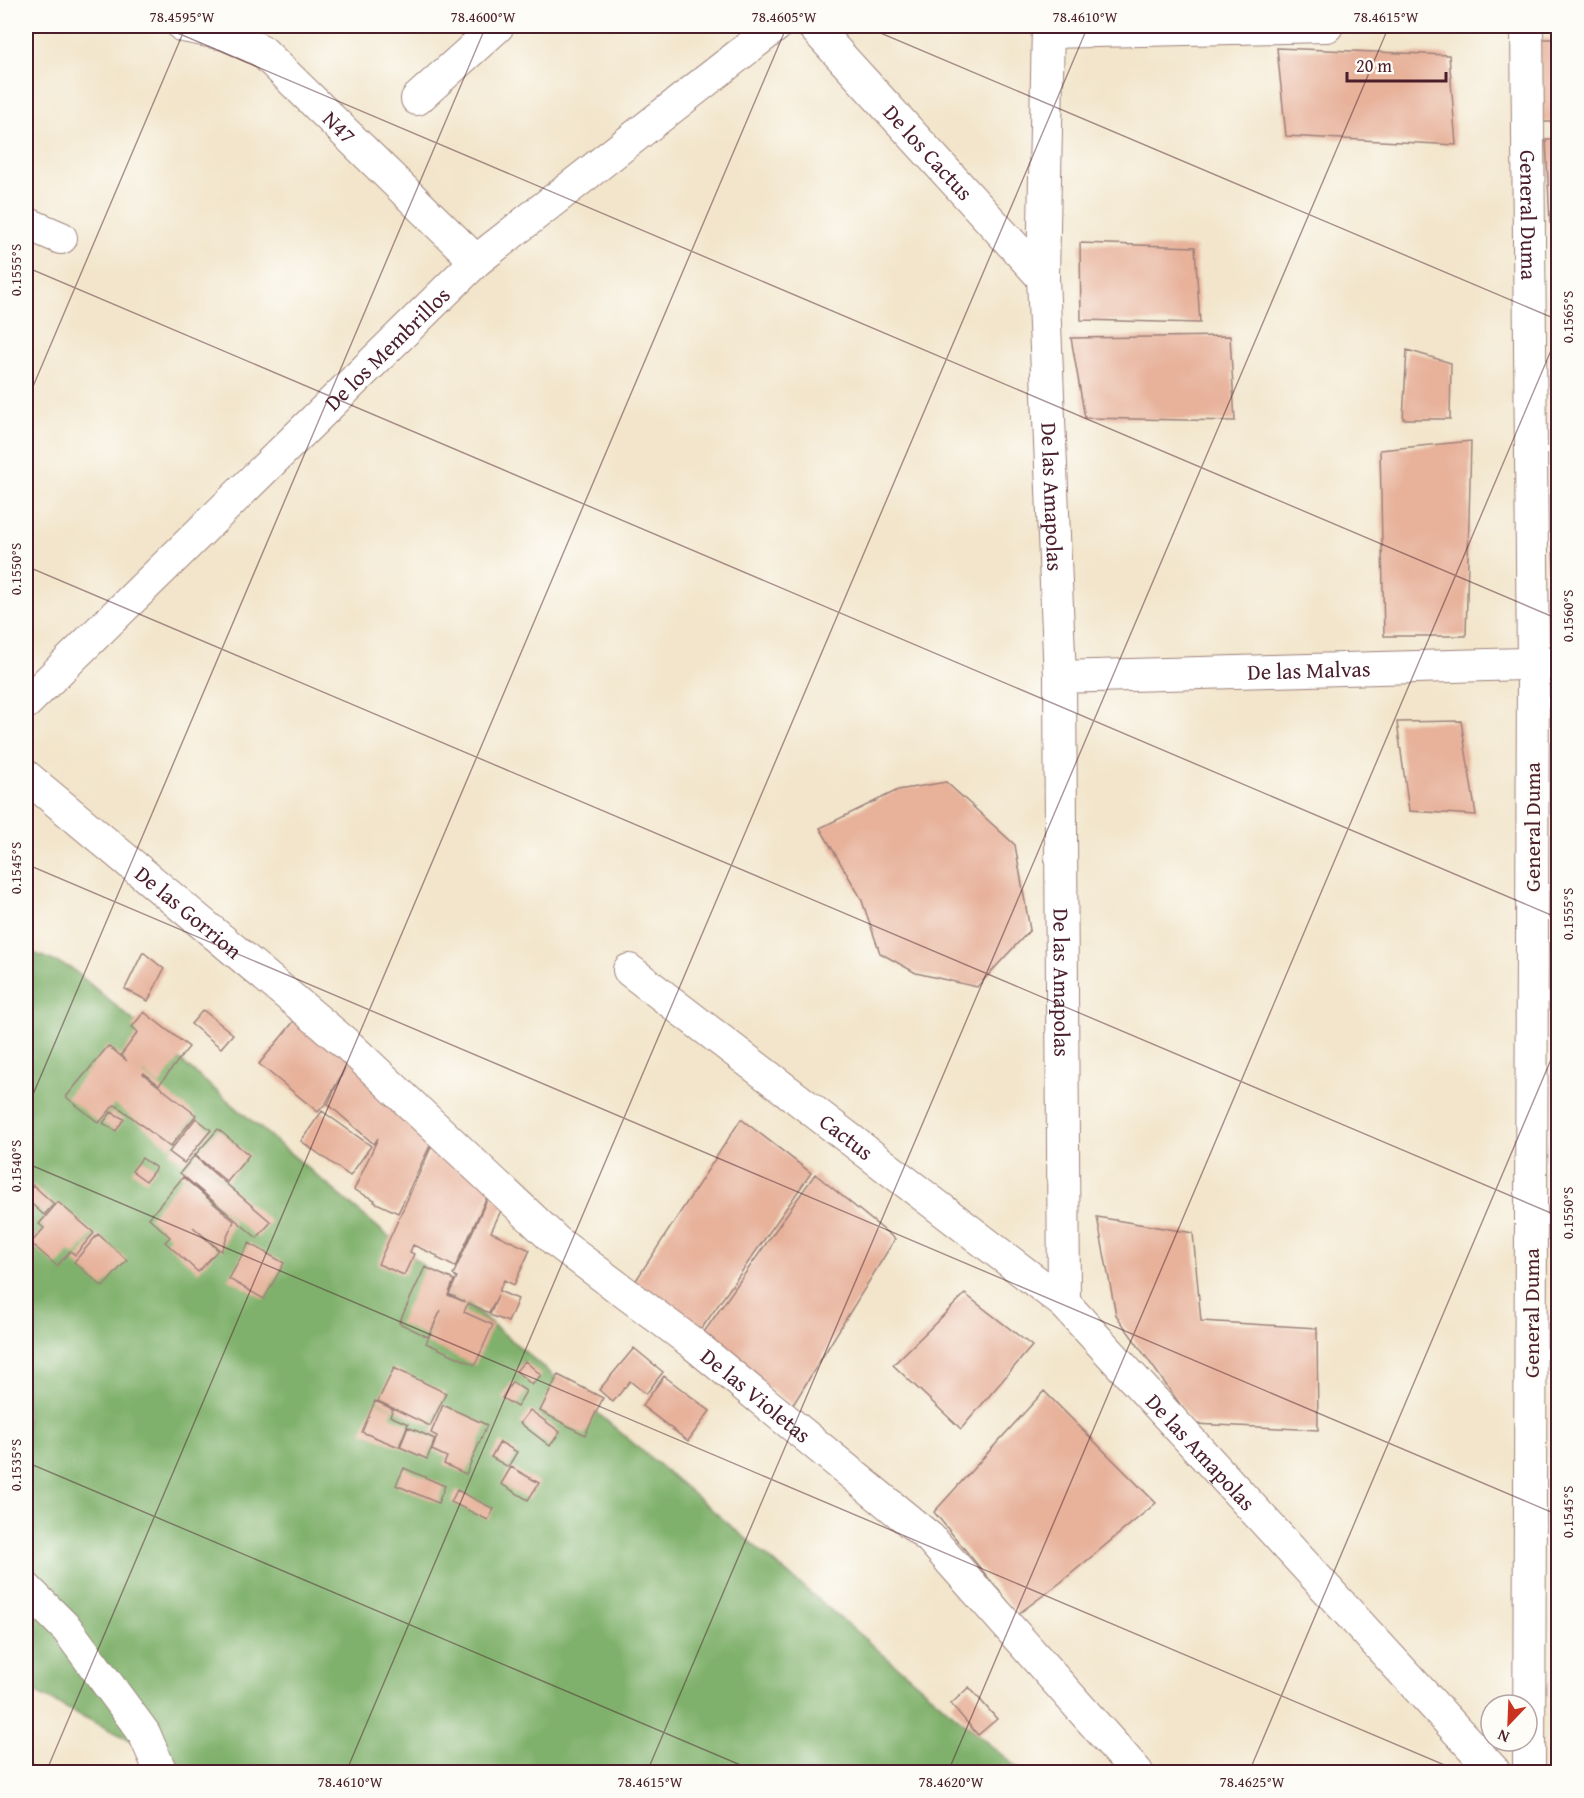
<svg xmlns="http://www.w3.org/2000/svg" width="1584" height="1798" font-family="'Gentium Book Plus',serif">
<rect width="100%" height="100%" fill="#fdfcf7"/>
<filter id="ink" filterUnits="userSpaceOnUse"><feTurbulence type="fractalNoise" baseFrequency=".0167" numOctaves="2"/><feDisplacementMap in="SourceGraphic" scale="12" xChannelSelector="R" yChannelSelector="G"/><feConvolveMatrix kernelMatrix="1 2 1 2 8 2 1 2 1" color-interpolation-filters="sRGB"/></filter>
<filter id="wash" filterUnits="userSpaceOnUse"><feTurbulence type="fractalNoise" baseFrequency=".008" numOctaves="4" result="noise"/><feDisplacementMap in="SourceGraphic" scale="24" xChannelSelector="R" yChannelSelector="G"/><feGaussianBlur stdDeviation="1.35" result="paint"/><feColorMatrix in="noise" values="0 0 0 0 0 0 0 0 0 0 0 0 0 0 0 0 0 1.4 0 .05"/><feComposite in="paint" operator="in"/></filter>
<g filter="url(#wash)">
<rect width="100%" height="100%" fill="#f2e5cb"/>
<!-- forest -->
<path fill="#80b16c" stroke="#65684c" stroke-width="1.5" d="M 26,950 L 71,968 L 1022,1772 L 194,1772 L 26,1688 Z"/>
<g id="blocks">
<!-- building -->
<path fill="#e7b19a" d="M 1538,39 L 1558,39 L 1558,122 L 1541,122 Z
M 1277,48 L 1449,55 L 1456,145 L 1286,136 Z
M 1546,139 L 1558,139 L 1558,223 L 1550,223 Z
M 1080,243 L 1195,247 L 1200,323 L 1081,320 Z
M 1230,336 L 1235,421 L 1085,418 L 1071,338 Z
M 1407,350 L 1451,363 L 1450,419 L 1403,419 Z
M 1471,441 L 1466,636 L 1384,636 L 1380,450 Z
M 1558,496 L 1558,600 L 1555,599 L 1551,501 Z
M 1461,721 L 1476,815 L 1409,811 L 1397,722 Z
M 946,782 L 1015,845 L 1030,930 L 977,987 L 916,973 L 880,953 L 861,898 L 820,828 L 898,790 Z
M 143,952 L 164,969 L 148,1001 L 125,989 Z
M 203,1010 L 233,1034 L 221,1048 L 191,1024 Z
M 144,1012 L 189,1047 L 159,1085 L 144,1073 L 143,1074 L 196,1115 L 170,1147 L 117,1106 L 114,1105 L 99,1123 L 66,1097 L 108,1046 L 127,1061 L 121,1055 L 138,1032 L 132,1027 Z
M 299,1015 L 436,1133 L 398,1213 L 374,1202 L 375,1200 L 354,1190 L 378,1138 L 374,1144 L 328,1104 L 345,1068 L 326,1103 L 318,1112 L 259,1064 Z
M 322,1111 L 371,1146 L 350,1176 L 301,1141 Z
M 111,1112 L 124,1119 L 116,1131 L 103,1123 Z
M 196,1118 L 211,1130 L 184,1163 L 169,1152 Z
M 741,1119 L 811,1173 L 695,1338 L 629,1291 Z
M 218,1129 L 249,1155 L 227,1182 L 195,1155 Z
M 433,1143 L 492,1186 L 455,1267 L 437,1258 L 438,1256 L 413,1245 L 410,1252 L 414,1254 L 404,1275 L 378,1264 Z
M 194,1156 L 271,1222 L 257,1238 L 180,1173 Z
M 142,1158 L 156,1168 L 146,1181 L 132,1171 Z
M 815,1174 L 895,1239 L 793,1405 L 699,1339 Z
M 183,1177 L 234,1221 L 221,1251 L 193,1227 L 218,1250 L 198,1272 L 165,1242 L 170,1237 L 149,1218 Z
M 33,1185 L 54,1204 L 44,1215 L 26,1199 L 26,1193 Z
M 489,1195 L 505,1202 L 491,1232 L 530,1250 L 514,1285 L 504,1280 L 499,1291 L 518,1299 L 508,1322 L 490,1315 L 498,1295 L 489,1313 L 468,1303 L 464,1312 L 493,1325 L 475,1365 L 426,1343 L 441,1310 L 428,1337 L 399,1323 L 425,1267 L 454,1280 L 448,1295 L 465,1302 L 449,1294 L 457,1277 L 453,1275 Z
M 58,1202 L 94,1233 L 75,1255 L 70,1251 L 57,1266 L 31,1243 L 44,1228 L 39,1224 Z
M 1097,1217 L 1193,1233 L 1201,1321 L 1317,1328 L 1318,1430 L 1194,1424 L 1116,1315 Z
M 98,1234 L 127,1260 L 103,1287 L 74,1262 Z
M 249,1243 L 284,1263 L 264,1299 L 229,1279 Z
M 965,1294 L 1032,1346 L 961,1429 L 893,1365 Z
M 634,1348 L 663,1372 L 646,1394 L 630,1381 L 613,1402 L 599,1390 Z
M 525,1361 L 541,1375 L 532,1385 L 516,1371 Z
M 394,1368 L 446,1393 L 430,1426 L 378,1401 Z
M 558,1375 L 603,1398 L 585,1435 L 540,1411 Z
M 664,1376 L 710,1411 L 688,1441 L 642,1406 Z
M 512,1382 L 526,1391 L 517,1407 L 502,1398 Z
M 1044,1391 L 1156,1503 L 1060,1583 L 1018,1614 L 934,1512 Z
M 375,1401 L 393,1409 L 390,1416 L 408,1424 L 399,1447 L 362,1432 Z
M 443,1405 L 487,1425 L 466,1474 L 444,1464 L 447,1457 L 432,1450 L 437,1436 L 431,1433 Z
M 530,1410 L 560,1432 L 550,1446 L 520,1423 Z
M 408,1427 L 435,1439 L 427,1459 L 400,1447 Z
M 500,1442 L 517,1452 L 508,1467 L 491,1457 Z
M 511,1467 L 539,1483 L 528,1500 L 501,1484 Z
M 404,1468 L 445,1486 L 438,1503 L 396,1485 Z
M 457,1490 L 494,1509 L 488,1520 L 451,1502 Z
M 969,1687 L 997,1719 L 978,1735 L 951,1704 Z"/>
</g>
</g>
<g filter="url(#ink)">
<use href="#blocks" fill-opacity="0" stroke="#9e827b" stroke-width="1.5"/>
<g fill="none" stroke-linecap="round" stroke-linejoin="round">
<defs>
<g id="minor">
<path id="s1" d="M 183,26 L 225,34 L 262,51 L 476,261"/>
<path id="s2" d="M 813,26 L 1043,278"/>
<path id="s3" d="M 1048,26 L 1043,278 L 1060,677 L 1064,1303"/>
<path id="s4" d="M 1527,26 L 1533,664 L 1529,1772"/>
<path d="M 1048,32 L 1327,26"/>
<path d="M 417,99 L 498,26"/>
<path d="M 26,223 L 61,238"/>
<path id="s5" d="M 1060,677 L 1558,663"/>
<path id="s6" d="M 26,703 L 476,261 L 776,26"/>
<path id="s7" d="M 26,776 L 350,1047 L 556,1241 L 691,1342 L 930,1538 L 1137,1772"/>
<path id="s8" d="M 629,970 L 1064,1303 L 1495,1772"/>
<path d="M 26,1588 L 67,1629 L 144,1733 L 161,1772"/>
</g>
</defs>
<!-- minor casing -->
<use href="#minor" stroke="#9e827b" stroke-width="34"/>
<!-- minor -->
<use href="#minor" stroke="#fff" stroke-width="32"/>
</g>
</g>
<!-- ticks -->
<path fill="none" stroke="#4a1f2b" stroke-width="1.5" stroke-opacity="0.45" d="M 161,26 L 1558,619M 864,26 L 1558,320M 26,267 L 1558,918M 26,403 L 186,26M 26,566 L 1558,1216M 26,864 L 1558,1515M 26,1111 L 486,26M 26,1163 L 1461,1772M 26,1462 L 757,1772M 26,1761 L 53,1772M 46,1772 L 787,26M 346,1772 L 1088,26M 647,1772 L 1389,26M 948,1772 L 1558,334M 1249,1772 L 1558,1043M 1549,1772 L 1558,1751"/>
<g text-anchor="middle" stroke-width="6" stroke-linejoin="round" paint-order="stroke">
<!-- street labels -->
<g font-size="22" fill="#4a1f2b" stroke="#fdfcf7">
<text dy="8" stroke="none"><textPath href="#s1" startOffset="192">N47</textPath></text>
<text dy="8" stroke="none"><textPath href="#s2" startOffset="171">De los Cactus</textPath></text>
<text dy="8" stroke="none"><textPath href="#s4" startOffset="189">General Duma</textPath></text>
<text dy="8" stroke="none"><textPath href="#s6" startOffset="506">De los Membrillos</textPath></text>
<text dy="8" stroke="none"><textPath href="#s3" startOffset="471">De las Amapolas</textPath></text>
<text dy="8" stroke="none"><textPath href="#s5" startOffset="249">De las Malvas</textPath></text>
<text transform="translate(1532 827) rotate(-90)" y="8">General Duma</text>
<text dy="8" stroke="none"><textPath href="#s7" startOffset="212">De las Gorrion</textPath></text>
<text dy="8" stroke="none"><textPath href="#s3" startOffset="957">De las Amapolas</textPath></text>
<text dy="8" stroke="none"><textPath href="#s8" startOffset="274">Cactus</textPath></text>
<text transform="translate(1531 1313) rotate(-90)" y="8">General Duma</text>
<text dy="8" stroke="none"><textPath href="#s7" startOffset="958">De las Violetas</textPath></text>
<text dy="8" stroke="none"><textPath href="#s8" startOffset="750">De las Amapolas</textPath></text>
</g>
</g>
<!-- margin -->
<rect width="1584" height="1798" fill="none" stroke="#fdfcf7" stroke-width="66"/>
<!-- north arrow -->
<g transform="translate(1509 1723) rotate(203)"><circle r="28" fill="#fdfcf7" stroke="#b5a4a5" stroke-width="1.5"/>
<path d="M0-4.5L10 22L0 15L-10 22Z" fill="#c8321e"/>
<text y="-9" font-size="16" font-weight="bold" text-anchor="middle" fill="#4a1f2b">N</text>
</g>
<!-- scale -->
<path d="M1347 72v9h99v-9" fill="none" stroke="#4a1f2b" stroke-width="3"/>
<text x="1356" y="72" font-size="18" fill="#4a1f2b" stroke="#fdfcf7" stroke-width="4.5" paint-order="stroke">20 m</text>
<rect x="33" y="33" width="1518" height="1732" fill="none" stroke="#4a1f2b" stroke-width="2"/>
<g font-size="15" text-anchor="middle" fill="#4a1f2b">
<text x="182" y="22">78.4595°W</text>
<text x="483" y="22">78.4600°W</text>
<text x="784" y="22">78.4605°W</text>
<text x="1085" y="22">78.4610°W</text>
<text x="1386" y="22">78.4615°W</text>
<text transform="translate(16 270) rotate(-90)" y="5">0.1555°S</text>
<text transform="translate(1568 317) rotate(-90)" y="5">0.1565°S</text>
<text transform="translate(16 569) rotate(-90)" y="5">0.1550°S</text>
<text transform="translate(1568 616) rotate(-90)" y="5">0.1560°S</text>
<text transform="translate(16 868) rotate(-90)" y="5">0.1545°S</text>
<text transform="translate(1568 914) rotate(-90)" y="5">0.1555°S</text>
<text transform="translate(16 1166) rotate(-90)" y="5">0.1540°S</text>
<text transform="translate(1568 1213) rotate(-90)" y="5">0.1550°S</text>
<text transform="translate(16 1465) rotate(-90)" y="5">0.1535°S</text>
<text transform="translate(1568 1512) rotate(-90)" y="5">0.1545°S</text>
<text x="350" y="1787">78.4610°W</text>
<text x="650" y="1787">78.4615°W</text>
<text x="951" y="1787">78.4620°W</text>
<text x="1252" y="1787">78.4625°W</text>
</g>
</svg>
